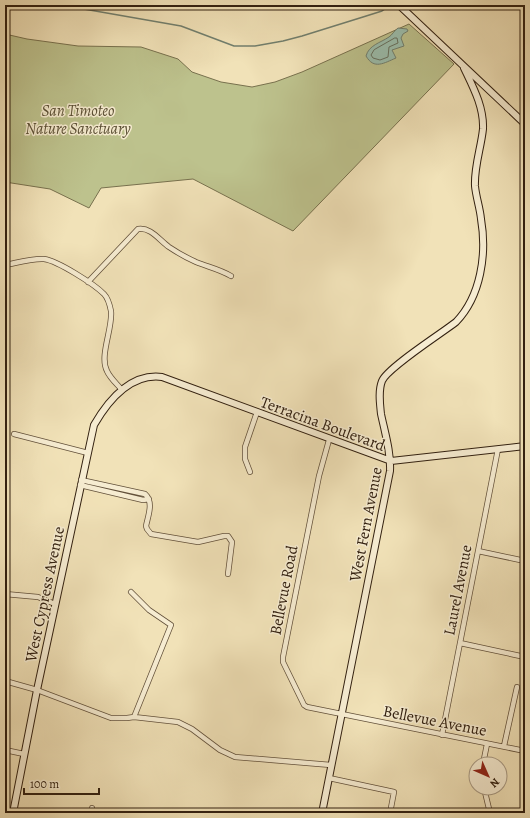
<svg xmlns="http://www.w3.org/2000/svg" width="530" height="818" font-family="Alegreya,serif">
<rect width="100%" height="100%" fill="#f1e2b8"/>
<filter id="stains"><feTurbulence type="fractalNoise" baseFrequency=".005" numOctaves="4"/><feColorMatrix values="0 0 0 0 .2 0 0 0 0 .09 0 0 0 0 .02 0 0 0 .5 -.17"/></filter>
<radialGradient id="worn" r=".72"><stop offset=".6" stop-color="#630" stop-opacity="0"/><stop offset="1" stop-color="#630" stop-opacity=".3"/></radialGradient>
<!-- green -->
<path fill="#bdc28d" stroke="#78714e" d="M 409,24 L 454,64 L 293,231 L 193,179 L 101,188 L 89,208 L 50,189 L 5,182 L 5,34 L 27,39 L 78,46 L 141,47 L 178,59 L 192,72 L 221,82 L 252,87 L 275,82 L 302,72 Z"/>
<!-- water -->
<path fill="#9bbead" stroke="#717f6e" d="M 398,28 L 407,29 L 408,31 L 403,34 L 401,38 L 404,46 L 392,50 L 396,58 C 384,63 374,70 366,56 C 369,45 380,43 389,37 C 392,35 394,31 398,28 Z"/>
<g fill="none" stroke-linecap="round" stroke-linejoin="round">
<!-- shore -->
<path stroke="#666f5e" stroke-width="1" d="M 395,38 L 397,38 L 398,43 L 389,47 L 388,57 L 380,60 L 373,58 L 371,55 L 374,50 Z"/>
<!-- stream -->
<path stroke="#717f6e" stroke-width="1.5" d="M 61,5 L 181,26 L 234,46 L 255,46 L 283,41 L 302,36 L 363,17 L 382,11 L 391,5"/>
<defs>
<path id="street" d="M 5,265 C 16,263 33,258 44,259 C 58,261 94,284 104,294 C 108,298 110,306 111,311 C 113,328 99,356 107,371 C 110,378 117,384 122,390
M 88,282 L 138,229 C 151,227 159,240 169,247 C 178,253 187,258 196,262 C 208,267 219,269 231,276
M 14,434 L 88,453
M 329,440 L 319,476 L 283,657 L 283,662 L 304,705 L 307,707 L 525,751
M 250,472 L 245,459 L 245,447 L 257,412
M 81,480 L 145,494 C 154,502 148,516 146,526 L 147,529 L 151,534 L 198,542 L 224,536 L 228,536 L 232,542 L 228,574
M 80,485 L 143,500 L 149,499
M 478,551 L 525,561
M 131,592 L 149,610 L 171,625 L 134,717
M 5,594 L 38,597 L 55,604
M 460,643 L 525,657
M 5,681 L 37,690 L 111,718 L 127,718 L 134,717 L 178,722 L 192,729 L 220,750 L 235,757 L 331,765
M 442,735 L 498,449
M 504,746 L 517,687
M 5,750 L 24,754
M 483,764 L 487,744
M 329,778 L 394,792 L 390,813
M 484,788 L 490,813
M 91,813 L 92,808"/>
<path id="secondary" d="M 399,5 L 525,124
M 13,813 L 37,690 L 94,425 C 108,401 131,373 162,377 L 391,461 L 525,446
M 322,813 L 390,471 C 391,452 385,433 381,414 C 380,404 378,391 382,381 C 387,368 442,333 456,322 C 481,296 487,254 481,219 C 480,208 476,197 475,186 C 474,167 481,148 483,129 C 484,107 473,87 464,68"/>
</defs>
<!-- street casing -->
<use href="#street" stroke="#62503a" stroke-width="6"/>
<!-- secondary casing -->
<use href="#secondary" stroke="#322010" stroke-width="8"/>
<!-- street -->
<use href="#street" stroke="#f6ecd1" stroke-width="4.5"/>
<!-- secondary -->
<use href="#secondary" stroke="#f6ecd1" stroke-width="6"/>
</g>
<g text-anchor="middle" stroke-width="3" stroke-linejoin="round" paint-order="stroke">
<!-- park labels -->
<g font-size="16" font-style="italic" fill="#5c5136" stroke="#f6ecd1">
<text x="78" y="116">San Timoteo<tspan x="78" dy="18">Nature Sanctuary</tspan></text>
</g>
<!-- street labels -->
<g font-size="16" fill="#322010" stroke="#f6ecd1">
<text transform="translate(323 423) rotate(20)" y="6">Terracina Boulevard</text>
<text transform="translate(365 524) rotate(-79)" y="6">West Fern Avenue</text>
<text transform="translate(283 590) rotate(-79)" y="6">Bellevue Road</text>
<text transform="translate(457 590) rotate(-79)" y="6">Laurel Avenue</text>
<text transform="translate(44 594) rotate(-78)" y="6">West Cypress Avenue</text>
<text transform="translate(435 720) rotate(11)" y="6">Bellevue Avenue</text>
</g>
</g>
<!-- margin -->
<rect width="530" height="818" fill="none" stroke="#f1e2b8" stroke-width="20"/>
<rect x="6" y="6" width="518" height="806" fill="none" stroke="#322010" stroke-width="2"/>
<rect x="10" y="10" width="510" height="798" fill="none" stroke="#322010"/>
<!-- north arrow -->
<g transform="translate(488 776) rotate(135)"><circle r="19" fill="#f6ecd1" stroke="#a89a84"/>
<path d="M0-3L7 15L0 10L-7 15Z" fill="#8f2418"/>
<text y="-6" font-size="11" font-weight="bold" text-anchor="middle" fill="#322010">N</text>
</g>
<!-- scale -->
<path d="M24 788v6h75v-6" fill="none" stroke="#322010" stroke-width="2"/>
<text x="30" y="788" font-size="12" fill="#322010" stroke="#f6ecd1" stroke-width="3" paint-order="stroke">100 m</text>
<rect width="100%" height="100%" filter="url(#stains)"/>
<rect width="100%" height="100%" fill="url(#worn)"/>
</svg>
